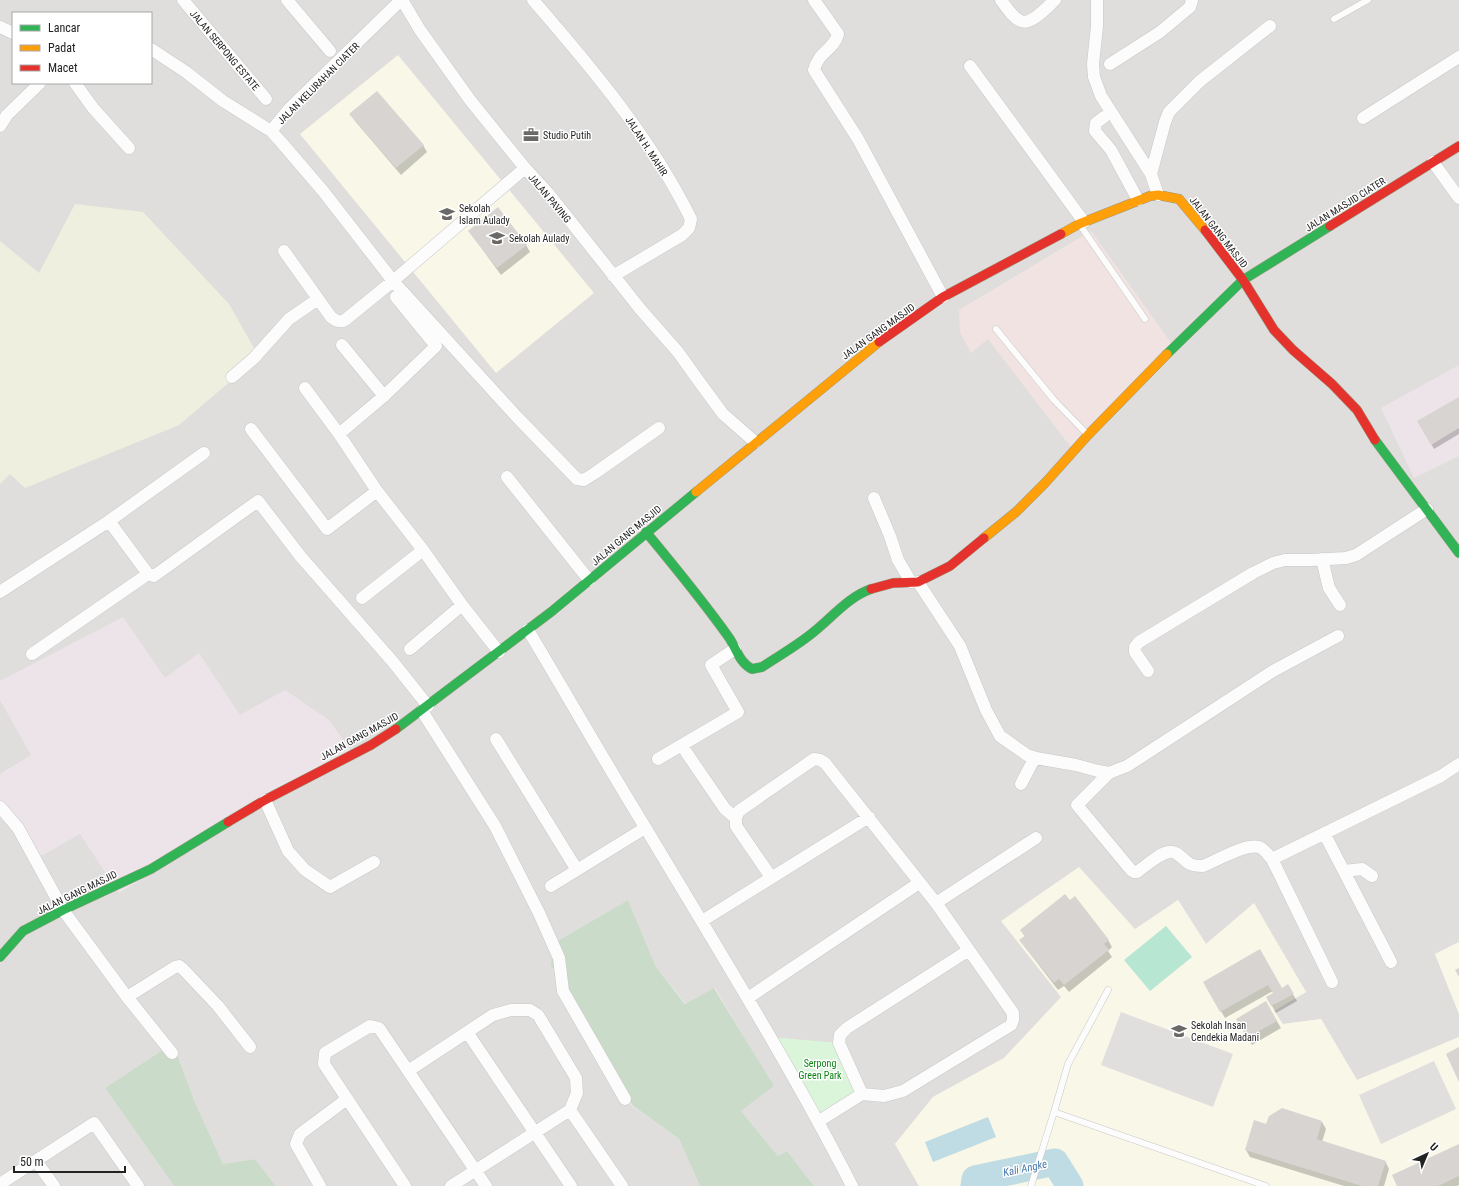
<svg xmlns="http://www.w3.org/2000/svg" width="1459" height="1186" font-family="'Roboto Condensed',sans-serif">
<rect width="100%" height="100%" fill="#f0eeeb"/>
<!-- residential -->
<path fill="#dfdedc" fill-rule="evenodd" d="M 0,0 L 1459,0 L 1459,942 L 1435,954 L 1459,1014 L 1459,1037 L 1357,1080 L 1321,1019 L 1283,1024 L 1274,1010 L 1306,992 L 1254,904 L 1206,944 L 1178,900 L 1062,997 L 1004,1058 L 933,1097 L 895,1144 L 919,1186 L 814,1186 L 787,1151 L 778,1156 L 741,1111 L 773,1086 L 715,988 L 686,1004 L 656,967 L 628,900 L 554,943 L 561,988 L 632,1106 L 679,1139 L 700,1186 L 276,1186 L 255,1159 L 223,1164 L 194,1100 L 173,1043 L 105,1088 L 174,1186 L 0,1186 ZM 13,13 L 151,13 L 151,83 L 13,83 Z"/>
<!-- commercial -->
<path fill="#f1e3e1" d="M 1091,231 L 1172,344 L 1076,454 L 988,339 L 971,353 L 960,332 L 959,310 Z"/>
<!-- industrial -->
<path fill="#ede4e9" d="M 1459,365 L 1459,456 L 1414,478 L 1381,408 Z
M 123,617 L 165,678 L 199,653 L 240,715 L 285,690 L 329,720 L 351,751 L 119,893 L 80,834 L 36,859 L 0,808 L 0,774 L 31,755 L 0,700 L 0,681 Z"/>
<!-- education -->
<path fill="#f8f7e8" d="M 398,55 L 594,293 L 496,373 L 300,134 Z
M 1079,867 L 1135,929 L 1178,900 L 1206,944 L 1254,903 L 1306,992 L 1274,1011 L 1283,1024 L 1321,1019 L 1357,1080 L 1459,1037 L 1459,1186 L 919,1186 L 895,1144 L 933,1097 L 1004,1058 L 1061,997 L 1001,921 Z
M 1459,942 L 1459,1014 L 1435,954 Z"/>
<!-- farmland -->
<path fill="#efefdf" d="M 75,204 L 143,212 L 229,304 L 259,357 L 179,425 L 25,488 L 10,474 L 0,484 L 0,241 L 39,273 Z"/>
<!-- cemetery -->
<path fill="#cadbca" d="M 628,900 L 656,967 L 685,1004 L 714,988 L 774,1086 L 741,1111 L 778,1156 L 787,1151 L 814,1186 L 700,1186 L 679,1139 L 633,1106 L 561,988 L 559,974 L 551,966 L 554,943 Z
M 173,1043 L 194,1100 L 223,1164 L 255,1159 L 276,1186 L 174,1186 L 105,1088 Z"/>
<!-- park -->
<path fill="#daf5da" d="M 770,1037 L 839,1043 L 862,1094 L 819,1121 Z"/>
<!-- pitch -->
<path fill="#b7e6d2" d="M 1166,926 L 1192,957 L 1150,991 L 1124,960 Z"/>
<!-- parking -->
<path fill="#e0dfde" d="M 1121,1012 L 1233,1054 L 1213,1107 L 1101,1065 Z
M 1434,1061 L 1456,1109 L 1381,1144 L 1359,1095 Z"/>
<!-- water -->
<path fill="#bfdbe3" d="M 988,1117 L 996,1137 L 933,1162 L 925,1142 Z"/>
<!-- shadow -->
<path fill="#0003" d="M 351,114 L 423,145 L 427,152 L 401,175 L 355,121 Z
M 469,231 L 526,245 L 530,252 L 501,275 Z
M 1459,398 L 1459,434 L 1434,449 L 1419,422 Z
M 1021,930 L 1108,940 L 1112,947 L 1108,951 L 1112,957 L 1069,992 L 1064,986 L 1058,990 L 1025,947 L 1021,940 L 1025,937 Z
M 1260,950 L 1282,989 L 1288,986 L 1297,1001 L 1276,1013 L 1267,997 L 1275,993 L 1273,991 L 1225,1018 L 1204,982 Z
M 1266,1003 L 1281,1028 L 1252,1045 L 1237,1019 Z
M 1322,1122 L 1326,1129 L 1322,1142 L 1385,1161 L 1389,1169 L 1384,1186 L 1344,1186 L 1250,1157 L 1246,1150 L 1267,1125 Z
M 1459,1145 L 1459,1185 L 1457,1186 L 1398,1186 Z"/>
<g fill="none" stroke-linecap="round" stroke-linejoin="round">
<!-- river -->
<path stroke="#bfdbe3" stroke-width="27" d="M 974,1186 L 975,1179 L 1055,1162 L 1070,1186"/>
</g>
<!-- building -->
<path fill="#d7d4d2" d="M 377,91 L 424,145 L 396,168 L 349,114 Z
M 498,207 L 527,245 L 497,268 L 468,231 Z
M 1459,397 L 1459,428 L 1431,445 L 1417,421 Z
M 1065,894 L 1070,900 L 1075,896 L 1109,940 L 1104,944 L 1109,950 L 1064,985 L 1059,979 L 1054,983 L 1019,940 L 1025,936 L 1020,930 Z
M 1260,949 L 1282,988 L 1288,984 L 1294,994 L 1271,1006 L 1266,997 L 1273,993 L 1268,985 L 1220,1012 L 1203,982 Z
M 1459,968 L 1459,977 L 1455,970 Z
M 1266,1001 L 1277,1021 L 1247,1038 L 1236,1019 Z
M 1459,1047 L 1459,1082 L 1446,1054 Z
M 1282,1108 L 1322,1121 L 1317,1139 L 1386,1161 L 1378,1186 L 1362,1186 L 1245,1150 L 1254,1120 L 1266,1124 L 1269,1116 Z
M 1459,1144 L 1459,1176 L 1438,1186 L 1397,1186 L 1392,1175 Z"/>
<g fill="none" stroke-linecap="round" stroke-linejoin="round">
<defs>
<path id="lane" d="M 1334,19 L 1368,0
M 1080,225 L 1145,319
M 996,329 L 1054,400 L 1087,434
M 1054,1112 L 1068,1064 L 1108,990
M 1031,1186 L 1054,1112 L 1266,1186"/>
<path id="street" d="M 183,0 L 266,99
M 287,0 L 330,51
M 402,0 L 420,30 L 470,100 L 525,168 L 548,193 L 641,310 L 678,352 L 698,380 L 723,414 L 755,442
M 533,0 C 592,68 651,138 691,219 L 689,228 L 682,235 L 613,276
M 814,0 L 838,34 C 834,50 818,52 814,70 L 858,139 L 943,297
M 1001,0 C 1006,7 1013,18 1021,21 C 1031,26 1048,6 1055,0
M 1097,0 L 1097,26 L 1093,64 L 1094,77 L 1101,96 L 1151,174 L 1158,195
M 0,27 L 13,33
M 151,49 L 186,72 L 223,101 L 271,131 L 289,109 L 401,0
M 1110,64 L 1160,32 L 1190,7 L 1192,0
M 970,66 L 1084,222
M 75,83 L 93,108 L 129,148
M 1104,117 L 1096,123 L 1095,131 L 1111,150 L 1138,200
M 1363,118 L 1459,57
M 0,126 L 7,115 L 40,83
M 271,131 L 281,142 L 323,191 L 393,281 L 525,168
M 1433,162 L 1459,198
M 1151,174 L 1165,122 L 1169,112 L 1200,81 L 1270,26
M 284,251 L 331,317 C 336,321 340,323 345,320 L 393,281 L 517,417 L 577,479 L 584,480 L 595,473 L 659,428
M 342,345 L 384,396
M 232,377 L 254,358 L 289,319 L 318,299
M 305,388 L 339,434 L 377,491 L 423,550 L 462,605 L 499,652
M 251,429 L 327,529 L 377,491
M 339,434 L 384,396 L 436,346 L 396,297
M 507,477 L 589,580
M 874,498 L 890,536 L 898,560 L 911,582
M 109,521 L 148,574 L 154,576 L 258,501 L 301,557 L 393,662 L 428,706
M 1322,559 L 1329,588 L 1340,605
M 918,582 L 960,646 L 986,710 L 1000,736 L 1027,755 L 1036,758
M 0,592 L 109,521 L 204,453
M 362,598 L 423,550
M 528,630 C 567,695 605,762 645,827 C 716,946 789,1063 852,1186
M 410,649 L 462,605
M 32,654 L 148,574
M 1148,671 L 1135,652 L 1135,647 L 1139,642 L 1253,573 L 1273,563 L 1285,560 L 1310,560 L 1346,558 L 1356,555 L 1427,509
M 422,711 L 495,826 L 539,913 L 559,958 L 563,991 L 625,1099
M 496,739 L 577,870
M 686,752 L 725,809 L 736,818
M 658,759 L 738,712 L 711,665 L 735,649
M 1109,773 L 1077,805 L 1131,870 L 1134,872 L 1137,872 C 1147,865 1158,854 1169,852 C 1177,850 1184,861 1190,864 C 1194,866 1198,866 1203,866 C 1216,861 1249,841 1261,848 C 1265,850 1269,856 1272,859 L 1332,982
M 1021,784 L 1032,763 L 1036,758 L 1076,765 L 1098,771 L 1109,773 L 1127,766 L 1273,671 L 1338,636
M 265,800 L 288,851 L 305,870 L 330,887 L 374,862
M 0,807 L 18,828 L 63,910 L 127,997 L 172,1053
M 1324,833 L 1391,962
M 1272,859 L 1441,776 L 1459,764
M 1344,871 L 1362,869 L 1372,876
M 771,877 L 736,826 L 736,818 L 739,811 L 814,759 L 820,760 L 825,763 L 936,903 L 1013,1013 L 1013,1020 L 1011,1025 L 903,1091 L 884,1096 L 862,1094 L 819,1121
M 551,886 L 645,828
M 936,903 L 1036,838
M 702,921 L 869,817
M 127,997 L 175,967 L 179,966 L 183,969 L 218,1006 L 250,1047
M 748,998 L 919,883
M 467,1032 L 571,1186
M 408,1071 L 493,1015 L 511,1010 L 530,1010 L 538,1015 L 576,1078 L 577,1093 L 570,1110 L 451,1186
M 862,1094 L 839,1043 L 840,1035 L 847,1028 L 969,950
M 570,1110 L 622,1186
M 36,1161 L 54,1186
M 0,1184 L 94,1123 L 138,1186
M 320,1186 L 296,1144 L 300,1134 L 347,1099
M 405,1186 L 324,1064 L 325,1053 L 370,1026 L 379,1028 L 486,1186"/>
<path id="fast" d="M 1167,354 L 1243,280 L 1330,226
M 1375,440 L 1459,553
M 646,532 C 675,567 704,602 730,639 C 736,649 740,663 752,669 L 762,667 C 780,655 800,644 816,630 C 833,616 850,596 871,589
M 396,729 L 551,612 L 696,492
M 0,957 L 23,931 L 63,910 L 151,869 L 228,822"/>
<path id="slow" d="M 1061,234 L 1079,224 L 1150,196 L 1158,195 L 1179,199 L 1205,230
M 696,492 L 879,342
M 984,538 L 1016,512 L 1045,483 L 1088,435 L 1167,354"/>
<path id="jam" d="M 1330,226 L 1459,146
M 1205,230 L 1243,280 L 1274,330 L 1293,350 L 1332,384 L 1357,410 L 1375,440
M 879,342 L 943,297 L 1061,234
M 871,589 L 893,583 L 918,582 L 950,566 L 984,538
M 228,822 L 265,800 L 371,745 L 396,729"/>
</defs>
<!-- lane casing -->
<use href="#lane" stroke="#c9c8c7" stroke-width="7"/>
<!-- street casing -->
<use href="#street" stroke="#c9c8c7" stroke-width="13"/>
<!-- fast casing -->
<use href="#fast" stroke="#999a82" stroke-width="10"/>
<!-- slow casing -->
<use href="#slow" stroke="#999a82" stroke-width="10"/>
<!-- jam casing -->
<use href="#jam" stroke="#999a82" stroke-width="10"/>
<!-- lane -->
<use href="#lane" stroke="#fdfcfc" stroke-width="6"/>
<!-- street -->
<use href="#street" stroke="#fdfcfc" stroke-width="12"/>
<!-- fast -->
<use href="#fast" stroke="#30b455" stroke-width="9"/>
<!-- slow -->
<use href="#slow" stroke="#ff9f0a" stroke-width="9"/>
<!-- jam -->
<use href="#jam" stroke="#e5322d" stroke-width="9"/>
</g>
<!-- icons -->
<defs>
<symbol id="office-bare" viewBox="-9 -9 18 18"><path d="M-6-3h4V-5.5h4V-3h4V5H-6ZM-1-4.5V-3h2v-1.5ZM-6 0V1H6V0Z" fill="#6a6968" stroke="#fff" stroke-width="2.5" paint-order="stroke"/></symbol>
<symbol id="school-bare" viewBox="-9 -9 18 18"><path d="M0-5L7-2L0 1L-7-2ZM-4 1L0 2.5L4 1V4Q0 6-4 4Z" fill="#6a6968" stroke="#fff" stroke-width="2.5" paint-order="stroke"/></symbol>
</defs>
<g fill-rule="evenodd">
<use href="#office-bare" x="520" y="124" width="22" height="22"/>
<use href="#school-bare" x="436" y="203" width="22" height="22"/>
<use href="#school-bare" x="486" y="227" width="22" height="22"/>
<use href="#school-bare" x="1168" y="1020" width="22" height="22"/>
</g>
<g text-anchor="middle" stroke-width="3" stroke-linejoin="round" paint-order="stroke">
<!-- street labels -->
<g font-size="10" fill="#222" stroke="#fff">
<text transform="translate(225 50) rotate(50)" y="4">JALAN SERPONG ESTATE</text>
<text transform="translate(318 83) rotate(-45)" y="4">JALAN KELURAHAN CIATER</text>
<text transform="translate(647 146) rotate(57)" y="4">JALAN H. MAHIR</text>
<text transform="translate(550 198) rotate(50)" y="4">JALAN PAVING</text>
<text transform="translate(1345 204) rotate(-32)" y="4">JALAN MASJID CIATER</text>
<text transform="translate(1219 232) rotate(52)" y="4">JALAN GANG MASJID</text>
<text transform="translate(878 331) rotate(-36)" y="4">JALAN GANG MASJID</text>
<text transform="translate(626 535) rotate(-40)" y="4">JALAN GANG MASJID</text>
<text transform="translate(359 736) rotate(-29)" y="4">JALAN GANG MASJID</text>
<text transform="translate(77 892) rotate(-26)" y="4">JALAN GANG MASJID</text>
</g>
<!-- poi labels -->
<g font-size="10" fill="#222" stroke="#fff" text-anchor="start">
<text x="543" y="139">Studio Putih</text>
<text x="459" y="212">Sekolah<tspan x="459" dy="12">Islam Aulady</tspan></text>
<text x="509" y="242">Sekolah Aulady</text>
<text x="1191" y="1029">Sekolah Insan<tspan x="1191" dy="12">Cendekia Madani</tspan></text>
</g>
<!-- park labels -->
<g font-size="10" fill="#0c8416" stroke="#fff">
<text x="820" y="1067">Serpong<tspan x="820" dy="12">Green Park</tspan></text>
</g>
<!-- water labels -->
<g font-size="11" font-style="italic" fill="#4a7aab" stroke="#fff">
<text transform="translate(1025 1168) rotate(-12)" y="4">Kali Angke</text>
</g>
</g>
<!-- legend -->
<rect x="12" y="12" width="140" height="72" fill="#ffffff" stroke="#a7a7a7"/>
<rect x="20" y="25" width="20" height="6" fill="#30b455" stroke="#a7a7a7"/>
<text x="48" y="32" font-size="12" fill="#222222">Lancar</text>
<rect x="20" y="45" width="20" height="6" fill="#ff9f0a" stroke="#a7a7a7"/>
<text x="48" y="52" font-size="12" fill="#222222">Padat</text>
<rect x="20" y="65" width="20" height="6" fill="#e5322d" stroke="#a7a7a7"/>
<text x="48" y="72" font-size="12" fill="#222222">Macet</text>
<!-- north arrow -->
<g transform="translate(1427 1154) rotate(44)" stroke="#ffffff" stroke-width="3" paint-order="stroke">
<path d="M0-3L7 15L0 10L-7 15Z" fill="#222222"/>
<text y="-6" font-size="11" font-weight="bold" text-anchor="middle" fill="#222222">U</text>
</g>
<!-- scale -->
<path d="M14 1166v6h111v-6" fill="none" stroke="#222222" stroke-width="2"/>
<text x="20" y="1166" font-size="12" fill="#222222" stroke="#ffffff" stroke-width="3" paint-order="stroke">50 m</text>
</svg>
